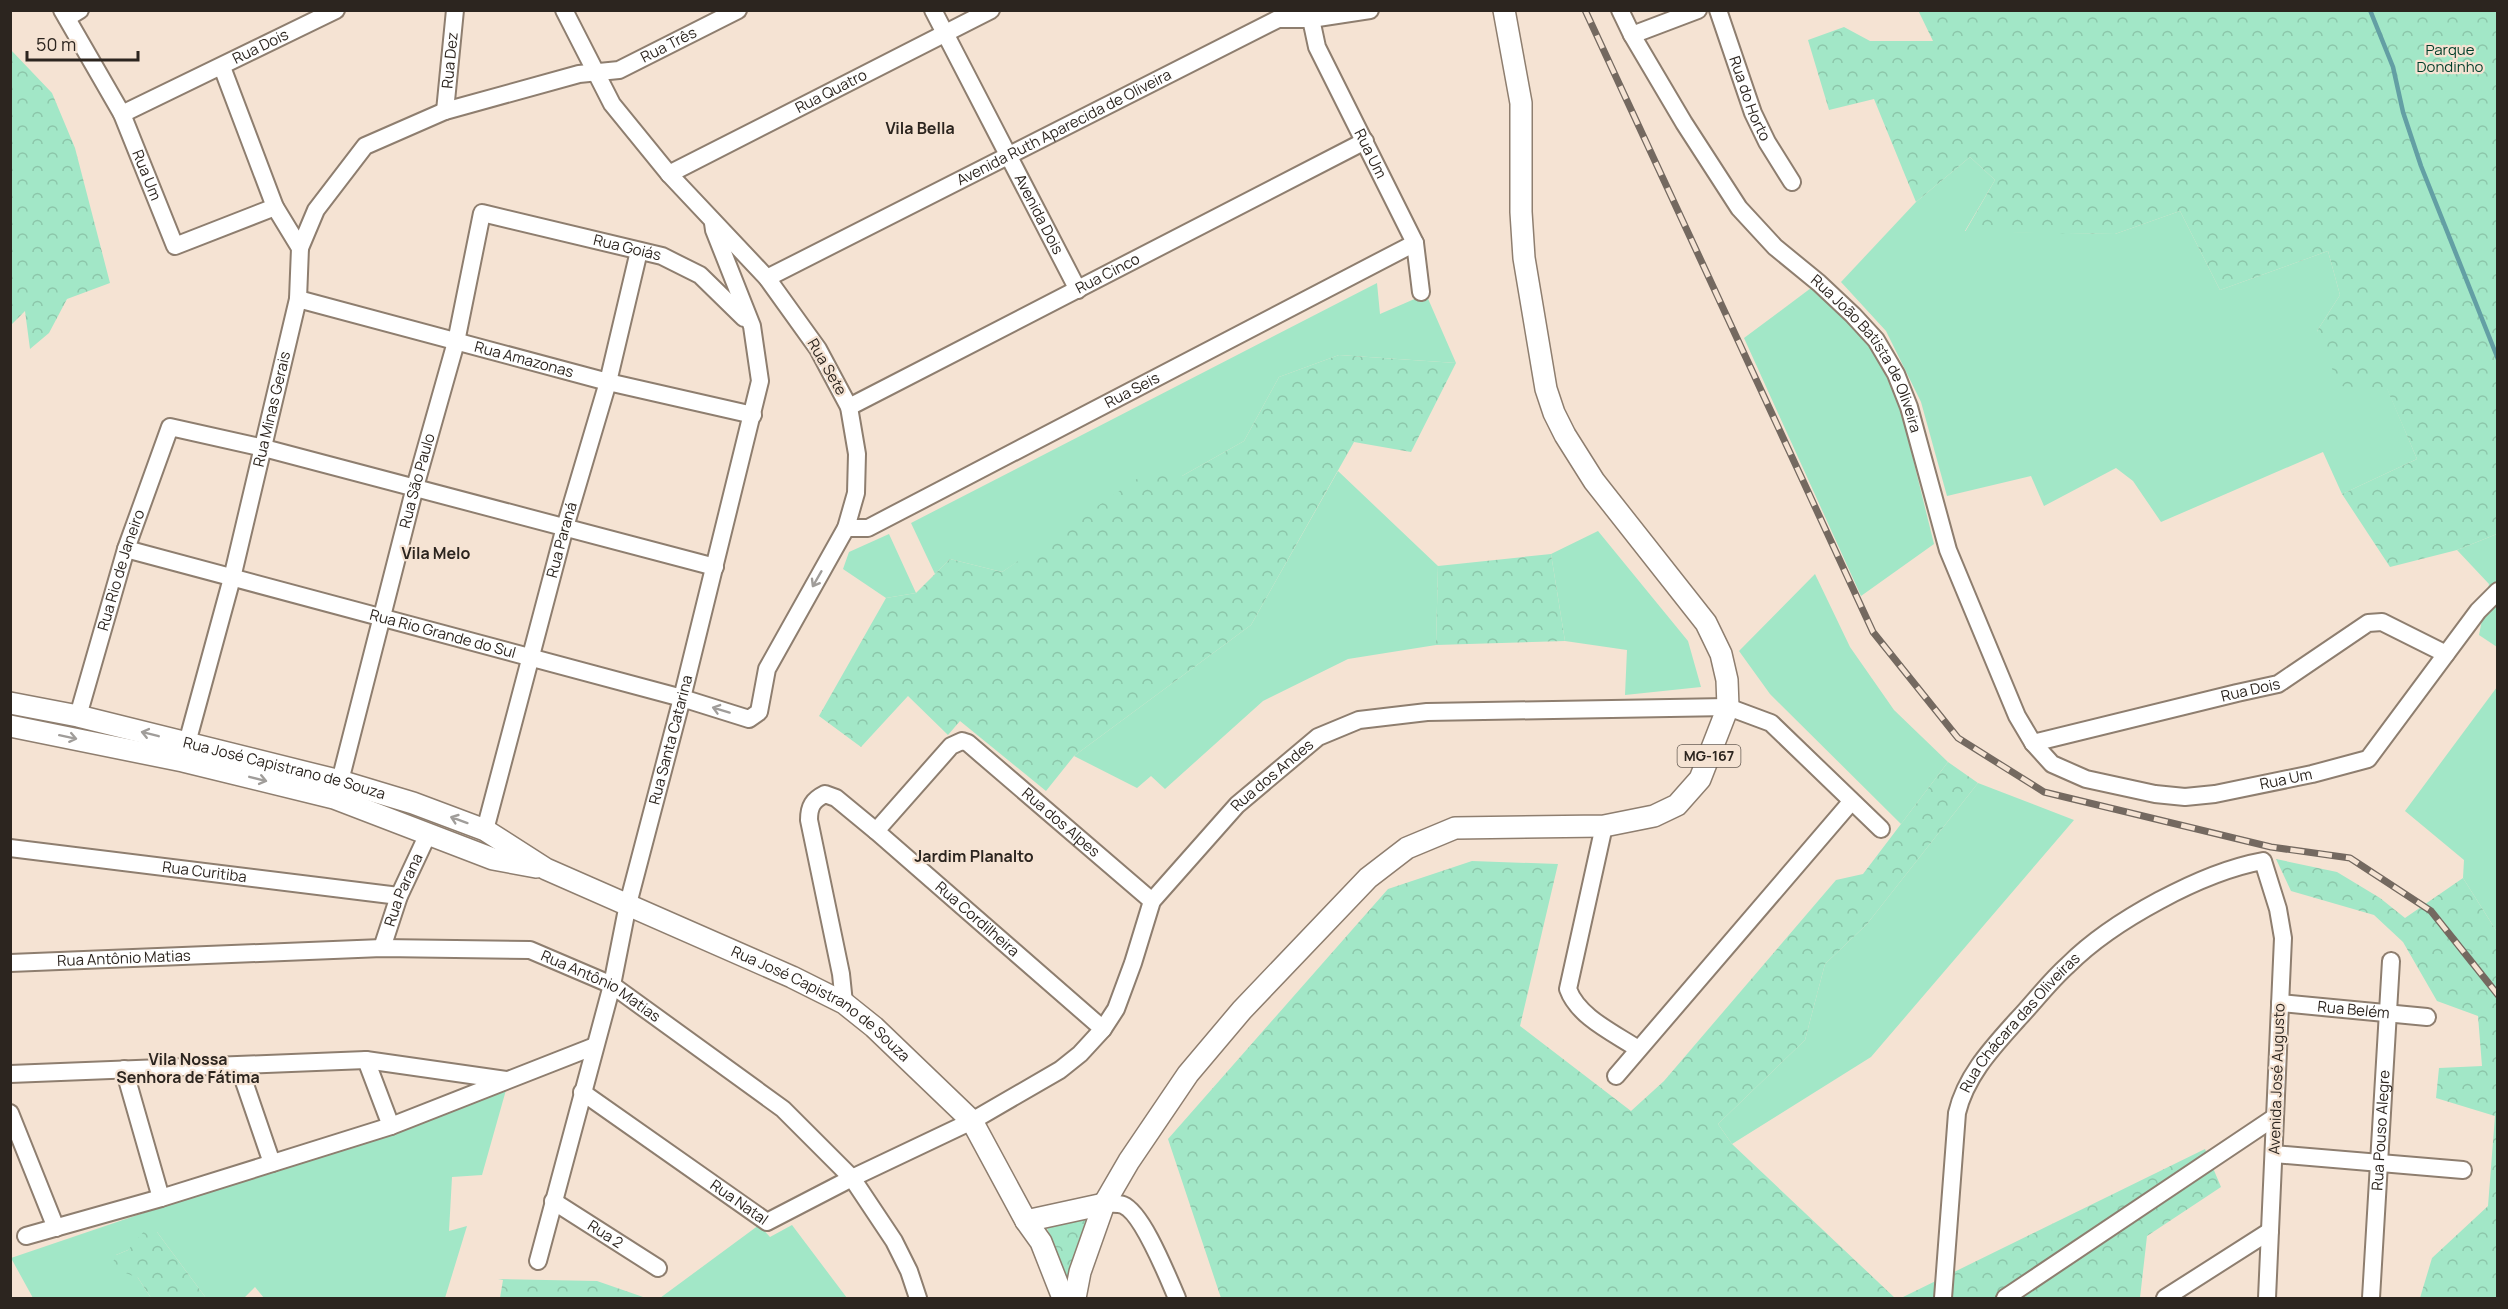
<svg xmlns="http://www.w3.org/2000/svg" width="2508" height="1309" font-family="Manrope,sans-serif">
<defs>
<pattern id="forest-crowns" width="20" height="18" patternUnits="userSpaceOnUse" patternTransform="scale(1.5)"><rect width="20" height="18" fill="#a2e7c7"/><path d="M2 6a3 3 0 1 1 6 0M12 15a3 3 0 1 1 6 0" fill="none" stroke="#8cc6aa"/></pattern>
</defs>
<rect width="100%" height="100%" fill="#f5e3d3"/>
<!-- grass -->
<path fill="#a2e7c7" d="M 1970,157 L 1995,180 L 1965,231 L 2115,234 L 2180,211 L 2220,290 L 2328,251 L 2340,295 L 2317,331 L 2387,388 L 2417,459 L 2342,494 L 2323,452 L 2161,522 L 2133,481 L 2116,468 L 2044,506 L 2031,476 L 1947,496 L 1921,402 L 1886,331 L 1841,282 L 1916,202 Z
M 1377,283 L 1380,314 L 1426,294 L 1456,363 L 1339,355 L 1279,377 L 1244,441 L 1182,476 L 1068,529 L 1002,572 L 950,559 L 935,574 L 911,523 Z
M 1811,288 L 1868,340 L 1899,402 L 1934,544 L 1861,596 L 1744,338 Z
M 1338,471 L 1438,566 L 1436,645 L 1348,659 L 1263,701 L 1165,789 L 1151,776 L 1137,788 L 1074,756 L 1251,625 Z
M 1598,531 L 1688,641 L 1701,687 L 1625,695 L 1627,650 L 1565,641 L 1551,554 Z
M 889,534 L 916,593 L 886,598 L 843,569 L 849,552 Z
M 2497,534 L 2497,647 L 2479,635 L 2489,584 L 2457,550 Z
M 1815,574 L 1850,647 L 1894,710 L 1948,762 L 1901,824 L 1770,694 L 1739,651 Z
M 2497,687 L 2497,932 L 2463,878 L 2464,860 L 2405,811 Z
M 1978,783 L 2074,820 L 1871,1057 L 1732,1144 L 1718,1124 L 1805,1040 L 1825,964 L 1867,924 Z
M 506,1090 L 482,1175 L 452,1177 L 449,1231 L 467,1226 L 445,1298 L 264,1298 L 255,1287 L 244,1298 L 206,1298 L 157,1232 L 128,1250 L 116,1255 L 138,1278 L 151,1298 L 33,1298 L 11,1258 Z
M 759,1225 L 770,1237 L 792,1225 L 847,1298 L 660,1298 Z"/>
<!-- forest -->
<path fill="url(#forest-crowns)" d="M 1918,10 L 2497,11 L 2497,534 L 2457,550 L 2390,567 L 2342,494 L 2417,459 L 2387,389 L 2339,386 L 2317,331 L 2340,295 L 2328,251 L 2220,290 L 2180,211 L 2115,234 L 1965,232 L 1995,180 L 1970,157 L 1916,202 L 1874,99 L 1829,110 L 1808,40 L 1844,27 L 1870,41 L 1933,41 Z
M 11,50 L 52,93 L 75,148 L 110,283 L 67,299 L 49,333 L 30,349 L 25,311 L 11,325 Z
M 1339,355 L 1456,363 L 1411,452 L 1354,442 L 1251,625 L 1074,756 L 1046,791 L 960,721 L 948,735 L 908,696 L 861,747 L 819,716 L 886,598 L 916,593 L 950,559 L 1002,572 L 1160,463 L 1182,476 L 1244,441 L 1279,377 Z
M 1551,554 L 1565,641 L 1436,645 L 1438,566 Z
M 1948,762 L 1978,783 L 1867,924 L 1825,964 L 1805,1040 L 1718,1124 L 1732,1144 L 1895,1298 L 1221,1298 L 1168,1139 L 1388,889 L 1472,861 L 1558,864 L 1520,1026 L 1631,1111 L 1664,1081 L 1836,880 L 1863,874 Z
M 2276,859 L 2337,872 L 2380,898 L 2405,918 L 2463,878 L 2497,932 L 2497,1298 L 2420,1298 L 2432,1258 L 2488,1206 L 2495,1116 L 2436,1098 L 2439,1068 L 2482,1066 L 2478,1016 L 2437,1001 L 2403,942 L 2374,915 L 2291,891 Z
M 2205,1149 L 2221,1187 L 2147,1236 L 2140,1298 L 1901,1298 Z
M 1092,1209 L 1072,1276 L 1065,1277 L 1044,1220 Z
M 145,1230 L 157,1232 L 206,1298 L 151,1298 L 138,1278 L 111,1267 L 116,1255 L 128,1250 Z
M 498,1279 L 597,1281 L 646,1298 L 500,1298 L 503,1280 Z"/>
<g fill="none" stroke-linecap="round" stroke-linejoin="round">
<!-- stream -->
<path stroke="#639fa4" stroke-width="4.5" d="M 2370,10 L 2393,67 L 2403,112 L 2421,166 L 2498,359"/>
<defs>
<g id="minor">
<path id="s1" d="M 62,10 L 122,114 L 175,246 L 275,207"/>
<path id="s2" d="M 933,10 L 1078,290"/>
<path id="s3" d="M 1620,10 L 1632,35 L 1684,123 L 1739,208 L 1775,247 L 1819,283 L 1853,315 L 1876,340 L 1896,374 L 1909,407 L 1948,550 L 2017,716 L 2033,743 L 2052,764 L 2086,779 L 2155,794 L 2185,797 L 2215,794 L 2312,774 L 2368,759 L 2478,611 L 2498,591"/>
<path id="s4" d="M 1718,10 L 1753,113 L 1767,142 L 1792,182"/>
<path d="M 67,18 L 80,10"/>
<path id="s5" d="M 1311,19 L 1317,47 L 1415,243 L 1421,292"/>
<path d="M 1632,35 L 1698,10"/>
<path id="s6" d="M 445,111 L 455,10"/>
<path id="s7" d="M 122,114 L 336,10"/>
<path id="s8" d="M 669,174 L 991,10"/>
<path id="s9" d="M 300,248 L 316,210 L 365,146 L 445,111 L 579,74 L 619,70 L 738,10"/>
<path id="s10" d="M 767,278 L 1278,19 L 1311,19 L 1370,10"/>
<path id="s11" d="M 298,299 L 608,382 L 753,415"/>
<path id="s12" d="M 849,407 L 1365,141"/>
<path id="s13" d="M 846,528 L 868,528 L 1415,243"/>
<path id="s14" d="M 126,549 L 682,698 L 749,719 L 759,712 L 767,669 L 846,528 L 856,493 L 857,454 L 849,407 L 818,349 L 767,278 L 669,174 L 612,104 L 564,10"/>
<path id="s15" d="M 78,716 L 126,549 L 170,427 L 264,448 L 715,567"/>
<path id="s16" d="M 2033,743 L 2237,693 L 2278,684 L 2368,623 L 2382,622 L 2446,654"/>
<path id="s17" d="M 184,754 L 232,578 L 298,299 L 300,248 L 275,207 L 222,67"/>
<path id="s18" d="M 340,781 L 415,487 L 456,342 L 482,213 L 662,256 L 700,275 L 744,318"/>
<path d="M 1604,826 L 1568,989 C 1578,1017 1614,1033 1638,1049"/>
<path id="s19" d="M 485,830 L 565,527 L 608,382 L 639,251"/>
<path id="s20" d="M 876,831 L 951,746 L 962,741 L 968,743 L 1152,901"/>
<path id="s21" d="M 10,848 L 399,896"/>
<path id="s22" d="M 382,948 L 399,896 L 428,834"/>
<path id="s23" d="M 10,963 L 382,948 L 530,950 L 612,985 L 783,1109 L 852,1178 L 894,1241 L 909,1271 L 918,1298"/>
<path id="s24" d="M 844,1003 L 841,974 L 809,820 C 809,806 813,800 825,794 L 836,798 L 876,831 L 1103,1029"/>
<path id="s25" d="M 2280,1003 L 2427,1017"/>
<path d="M 366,1060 L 391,1126"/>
<path d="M 239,1067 L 272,1163"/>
<path d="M 124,1069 L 161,1198"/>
<path d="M 10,1074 L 366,1060 L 506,1080"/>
<path d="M 1616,1076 L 1851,802"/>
<path id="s26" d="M 582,1092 L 767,1222 L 852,1178 L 972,1121 L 1060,1070 L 1080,1054 L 1103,1029 L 1116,1009 L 1133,963 L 1152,901 L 1237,805 L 1318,737 L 1359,720 L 1427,712 L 1728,707 L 1771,723 L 1881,829"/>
<path d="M 10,1113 L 56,1228"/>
<path d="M 2274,1154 L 2463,1170"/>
<path id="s27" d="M 553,1201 L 658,1268"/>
<path d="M 1104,1204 C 1109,1204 1118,1203 1123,1205 C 1143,1213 1168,1278 1177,1298"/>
<path d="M 26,1236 L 161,1198 L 391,1126 L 595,1046"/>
<path id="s28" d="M 538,1261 L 612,985 L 628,904 L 682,698 L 760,381 L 752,326 L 714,230 L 713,223"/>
<path id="s29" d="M 1943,1298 L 1957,1113 C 1966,1075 1993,1047 2018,1019 C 2035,1001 2050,981 2068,965 C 2112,921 2202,872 2263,861 L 2278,909 L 2283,938 L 2267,1298"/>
<path d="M 2005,1298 L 2275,1117"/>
<path d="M 2165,1298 L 2270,1231"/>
<path id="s30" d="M 2371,1298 L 2391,961"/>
</g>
<g id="major">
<path id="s31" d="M 10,703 L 78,716 L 340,781 L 413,803 L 485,830 L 546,869 L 792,977 L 844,1003 L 874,1027 L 972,1121 L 1026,1221 L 1041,1242 L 1063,1298"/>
<path d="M 10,726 L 183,761 L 334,798 L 493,859 L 536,867"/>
<path d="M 1026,1221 L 1104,1204"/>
<path d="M 1075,1298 L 1080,1272 L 1104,1204 L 1129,1161 L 1188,1074 L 1242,1010 L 1368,878 L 1407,848 L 1455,828 L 1604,826 L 1654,816 L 1677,805 L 1700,779 L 1728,707 L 1727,680 L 1721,654 L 1706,623 L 1594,481 L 1565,435 L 1554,413 L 1546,389 L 1524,258 L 1521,212 L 1521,103 L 1504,10"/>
</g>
</defs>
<!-- minor casing -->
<use href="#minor" stroke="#8e7e6f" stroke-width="20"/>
<!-- major casing -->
<use href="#major" stroke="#8e7e6f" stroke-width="24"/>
<!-- minor -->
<use href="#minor" stroke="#fff" stroke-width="16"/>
<!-- major -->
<use href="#major" stroke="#fff" stroke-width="21"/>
<defs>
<path id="rail" d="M 1585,10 L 1873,632 L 1958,738 L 2044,792 L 2271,847 L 2350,858 L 2431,911 L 2498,995"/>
</defs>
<!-- rail casing -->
<use href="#rail" stroke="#746960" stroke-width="7"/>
<!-- rail -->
<use href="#rail" stroke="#f5e3d3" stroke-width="4.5" stroke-dasharray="14" stroke-linecap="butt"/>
</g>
<!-- one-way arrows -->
<defs><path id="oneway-shaft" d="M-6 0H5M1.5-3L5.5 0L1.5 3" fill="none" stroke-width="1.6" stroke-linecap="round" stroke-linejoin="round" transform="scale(1.5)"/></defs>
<g stroke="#a09d9a">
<use href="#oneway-shaft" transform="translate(817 579) rotate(120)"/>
<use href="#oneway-shaft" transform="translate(721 710) rotate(-163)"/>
<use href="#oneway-shaft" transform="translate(150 734) rotate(-166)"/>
<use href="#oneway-shaft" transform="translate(68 737) rotate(12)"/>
<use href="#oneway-shaft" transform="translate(258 779) rotate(14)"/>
<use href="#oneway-shaft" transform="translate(459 820) rotate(-160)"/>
</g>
<g text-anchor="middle" stroke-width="4.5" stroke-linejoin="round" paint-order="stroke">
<!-- shield labels -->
<rect fill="#f5e3d3" stroke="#685e55" stroke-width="1.5" x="1677.5" y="745" width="63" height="22" rx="4.5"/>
<g font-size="14" font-weight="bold" fill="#2c251f">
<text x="1709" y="761">MG-167</text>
</g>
<!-- street labels -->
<g font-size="15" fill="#2c251f" stroke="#f5e3d3">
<text dy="5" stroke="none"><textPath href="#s9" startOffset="444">Rua Três</textPath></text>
<text dy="5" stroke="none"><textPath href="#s7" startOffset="154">Rua Dois</textPath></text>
<text dy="5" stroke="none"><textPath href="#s6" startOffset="51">Rua Dez</textPath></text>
<text dy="5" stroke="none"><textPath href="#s8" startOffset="182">Rua Quatro</textPath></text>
<text dy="5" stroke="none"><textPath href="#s4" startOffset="94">Rua do Horto</textPath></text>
<text dy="5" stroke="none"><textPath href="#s10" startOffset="333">Avenida Ruth Aparecida de Oliveira</textPath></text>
<text dy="5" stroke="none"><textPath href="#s5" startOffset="148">Rua Um</textPath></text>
<text dy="5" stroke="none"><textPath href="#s1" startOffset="186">Rua Um</textPath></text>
<text dy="5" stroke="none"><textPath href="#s2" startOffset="230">Avenida Dois</textPath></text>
<text dy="5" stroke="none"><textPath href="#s18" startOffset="735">Rua Goiás</textPath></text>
<text dy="5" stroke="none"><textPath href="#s12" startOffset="291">Rua Cinco</textPath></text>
<text dy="5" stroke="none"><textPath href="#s3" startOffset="428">Rua João Batista de Oliveira</textPath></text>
<text dy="5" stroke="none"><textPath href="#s11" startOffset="234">Rua Amazonas</textPath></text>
<text transform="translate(827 367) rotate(60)" y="5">Rua Sete</text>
<text dy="5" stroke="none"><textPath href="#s13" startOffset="320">Rua Seis</textPath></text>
<text dy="5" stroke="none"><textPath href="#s17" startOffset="356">Rua Minas Gerais</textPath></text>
<text dy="5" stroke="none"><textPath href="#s18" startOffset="310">Rua São Paulo</textPath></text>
<text dy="5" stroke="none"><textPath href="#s19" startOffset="300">Rua Paraná</textPath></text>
<text dy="5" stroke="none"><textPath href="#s15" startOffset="152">Rua Rio de Janeiro</textPath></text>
<text dy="5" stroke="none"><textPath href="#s14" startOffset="328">Rua Rio Grande do Sul</textPath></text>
<text dy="5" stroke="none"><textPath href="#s16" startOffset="224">Rua Dois</textPath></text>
<text dy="5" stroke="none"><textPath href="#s28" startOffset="538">Rua Santa Catarina</textPath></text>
<text dy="5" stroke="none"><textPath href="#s31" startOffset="282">Rua José Capistrano de Souza</textPath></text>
<text dy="5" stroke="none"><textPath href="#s26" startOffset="928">Rua dos Andes</textPath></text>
<text dy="5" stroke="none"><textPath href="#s3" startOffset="1125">Rua Um</textPath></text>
<text dy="5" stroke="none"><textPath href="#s20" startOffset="254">Rua dos Alpes</textPath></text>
<text dy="5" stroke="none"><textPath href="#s21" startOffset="196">Rua Curitiba</textPath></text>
<text dy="5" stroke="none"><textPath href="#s22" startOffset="62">Rua Parana</textPath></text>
<text dy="5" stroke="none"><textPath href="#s24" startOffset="417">Rua Cordilheira</textPath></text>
<text dy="5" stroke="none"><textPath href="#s23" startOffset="114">Rua Antônio Matias</textPath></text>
<text dy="5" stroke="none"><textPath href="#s23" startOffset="600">Rua Antônio Matias</textPath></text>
<text dy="5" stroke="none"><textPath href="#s31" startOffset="872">Rua José Capistrano de Souza</textPath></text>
<text dy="5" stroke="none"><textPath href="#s25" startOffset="74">Rua Belém</textPath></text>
<text dy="5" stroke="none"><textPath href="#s29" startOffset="297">Rua Chácara das Oliveiras</textPath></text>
<text transform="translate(2277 1079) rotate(-88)" y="5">Avenida José Augusto</text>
<text dy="5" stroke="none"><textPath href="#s30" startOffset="168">Rua Pouso Alegre</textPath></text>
<text dy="5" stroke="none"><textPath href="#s26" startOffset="192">Rua Natal</textPath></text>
<text dy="5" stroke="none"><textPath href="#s27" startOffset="62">Rua 2</textPath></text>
</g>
<!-- park labels -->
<g font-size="15" fill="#003e2a" stroke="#f5e3d3">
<text x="2450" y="55">Parque<tspan x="2450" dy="17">Dondinho</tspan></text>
</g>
<!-- neighbourhood labels -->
<g font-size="16" font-weight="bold" fill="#2c251f" stroke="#f5e3d3">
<text x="920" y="134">Vila Bella</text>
<text x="436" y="559">Vila Melo</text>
<text x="974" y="862">Jardim Planalto</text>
<text x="188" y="1065">Vila Nossa<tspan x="188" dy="18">Senhora de Fátima</tspan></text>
</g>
</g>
<!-- border -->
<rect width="2508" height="1309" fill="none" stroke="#2c251f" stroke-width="24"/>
<!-- scale -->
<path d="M27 51v9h111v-9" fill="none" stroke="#2c251f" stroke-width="3"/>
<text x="36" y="51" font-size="18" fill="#2c251f" stroke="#f5e3d3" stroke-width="4.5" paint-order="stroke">50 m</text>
</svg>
